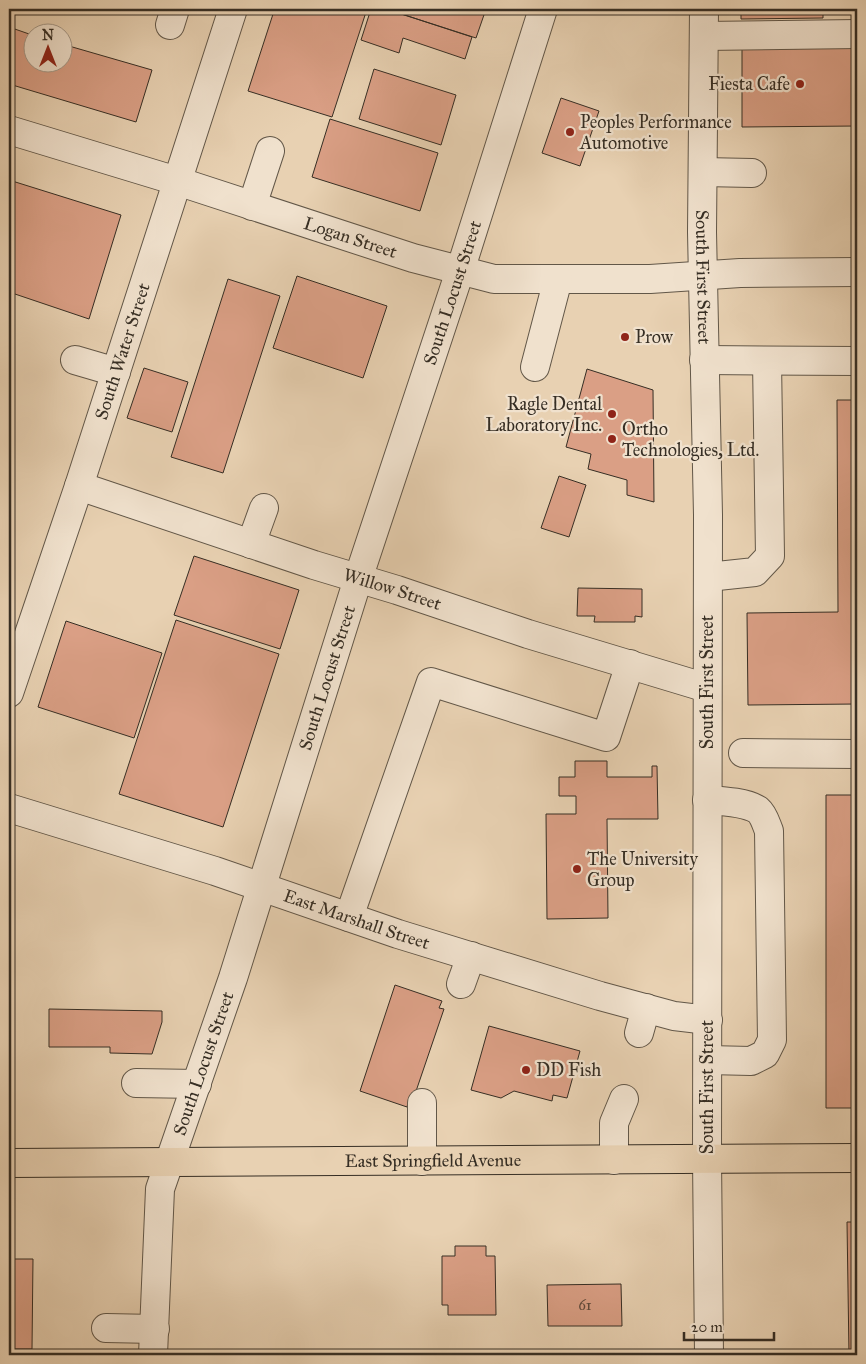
<svg xmlns="http://www.w3.org/2000/svg" width="866" height="1364" font-family="'IM FELL Great Primer',serif">
<rect width="100%" height="100%" fill="#e8d1b2"/>
<filter id="stains"><feTurbulence type="fractalNoise" baseFrequency=".004" numOctaves="4"/><feColorMatrix values="0 0 0 0 .2 0 0 0 0 .09 0 0 0 0 .02 0 0 0 .5 -.17"/></filter>
<radialGradient id="worn" r=".72"><stop offset=".6" stop-color="#630" stop-opacity="0"/><stop offset="1" stop-color="#630" stop-opacity=".3"/></radialGradient>
<!-- building -->
<path fill="#da9f85" stroke="#362e24" d="M 267,9 L 367,9 L 332,117 L 248,91 L 274,11 Z
M 371,9 L 386,9 L 472,37 L 465,59 L 403,38 L 399,53 L 361,40 Z
M 386,9 L 486,9 L 476,38 Z
M 741,9 L 823,9 L 823,18 L 741,19 Z
M 9,27 L 32,35 L 32,62 L 62,62 L 62,44 L 152,70 L 136,122 L 9,84 Z
M 857,48 L 857,126 L 742,127 L 742,49 Z
M 374,69 L 456,95 L 441,145 L 359,119 Z
M 561,98 L 599,111 L 580,166 L 542,153 Z
M 330,119 L 438,153 L 420,211 L 312,177 Z
M 9,180 L 121,215 L 89,319 L 9,292 Z
M 297,276 L 387,306 L 363,378 L 273,348 Z
M 228,279 L 280,296 L 223,473 L 171,457 Z
M 144,368 L 188,382 L 172,432 L 127,418 Z
M 587,369 L 653,390 L 654,502 L 627,495 L 627,480 L 588,469 L 591,454 L 566,447 Z
M 837,400 L 857,400 L 857,704 L 748,705 L 747,613 L 838,612 Z
M 559,476 L 586,485 L 569,537 L 541,528 Z
M 194,556 L 299,590 L 280,649 L 174,615 Z
M 578,588 L 642,589 L 642,617 L 635,616 L 635,622 L 594,622 L 595,616 L 577,616 Z
M 176,620 L 279,654 L 223,827 L 119,794 Z
M 66,621 L 162,653 L 134,738 L 38,707 Z
M 575,761 L 607,761 L 607,777 L 652,777 L 652,766 L 657,766 L 658,819 L 607,819 L 608,918 L 547,919 L 546,814 L 576,814 L 576,796 L 559,796 L 559,777 L 575,777 Z
M 826,795 L 857,795 L 857,1108 L 826,1108 Z
M 395,985 L 442,1001 L 439,1008 L 444,1009 L 413,1100 L 409,1099 L 407,1107 L 360,1091 Z
M 49,1009 L 162,1011 L 162,1022 L 152,1054 L 110,1053 L 110,1047 L 49,1047 Z
M 489,1026 L 580,1051 L 567,1098 L 553,1095 L 552,1101 L 514,1091 L 501,1098 L 471,1090 Z
M 847,1222 L 857,1222 L 857,1355 L 849,1355 Z
M 455,1246 L 486,1246 L 486,1256 L 495,1256 L 496,1315 L 448,1315 L 448,1305 L 442,1305 L 442,1256 L 455,1256 Z
M 9,1259 L 33,1259 L 32,1349 L 9,1349 Z
M 621,1284 L 622,1326 L 548,1326 L 547,1285 Z"/>
<g fill="none" stroke-linecap="round" stroke-linejoin="round">
<defs>
<g id="minor">
<path id="s1" d="M 704,9 L 702,232 L 708,515 L 707,1158 L 709,1355"/>
<path d="M 170,25 L 175,9"/>
<path d="M 704,36 L 857,34"/>
<path id="s2" d="M 9,130 L 177,181 L 413,258 L 494,279 L 650,279 L 740,273 L 857,272"/>
<path d="M 703,172 L 752,173"/>
<path d="M 252,206 L 270,151"/>
<path d="M 75,360 L 116,372"/>
<path d="M 704,360 L 857,361"/>
<path d="M 535,367 L 558,279"/>
<path id="s3" d="M 79,486 L 314,565 L 397,590 L 528,634 L 707,688"/>
<path d="M 251,544 L 264,508"/>
<path d="M 708,577 L 755,572 L 770,556 L 767,361"/>
<path id="s4" d="M 9,693 L 79,486 L 233,9"/>
<path d="M 743,753 L 857,754"/>
<path d="M 707,800 C 722,801 746,802 758,810 C 764,815 766,824 769,831 L 772,1040 L 765,1054 L 751,1061 L 708,1060"/>
<path id="s5" d="M 9,808 L 215,871 L 398,934 L 600,996 L 674,1016 L 708,1020"/>
<path d="M 349,917 L 431,682 L 606,737 L 630,664"/>
<path d="M 461,984 L 471,956"/>
<path d="M 639,1033 L 646,1008"/>
<path d="M 136,1083 L 197,1084"/>
<path d="M 614,1160 L 614,1123 L 624,1099"/>
<path d="M 422,1161 L 422,1103"/>
<path d="M 106,1328 L 155,1329"/>
<path id="s6" d="M 153,1355 L 160,1189 L 233,978 L 358,579 L 460,271 L 543,9"/>
</g>
<g id="major">
<path id="s7" d="M 9,1163 L 857,1158"/>
</g>
</defs>
<!-- minor casing -->
<use href="#minor" stroke="#625748" stroke-width="30"/>
<!-- major casing -->
<use href="#major" stroke="#362e24" stroke-width="30"/>
<!-- minor -->
<use href="#minor" stroke="#f0e1cd" stroke-width="28"/>
<!-- major -->
<use href="#major" stroke="#e8d1b2" stroke-width="28"/>
</g>
<!-- markers -->
<g fill="#8f2418" stroke="#f0e1cd" stroke-width="2">
<circle cx="800" cy="84" r="5"/>
<circle cx="570" cy="132" r="5"/>
<circle cx="625" cy="337" r="5"/>
<circle cx="612" cy="414" r="5"/>
<circle cx="612" cy="439" r="5"/>
<circle cx="577" cy="869" r="5"/>
<circle cx="526" cy="1070" r="5"/>
</g>
<g text-anchor="middle" stroke-width="4.5" stroke-linejoin="round" paint-order="stroke">
<!-- number labels -->
<g font-size="15" fill="#5f4a3c">
<text x="585" y="1310">61</text>
</g>
<!-- poi labels -->
<g font-size="18" fill="#362e24" stroke="#f0e1cd" text-anchor="start">
<text x="790" y="90" text-anchor="end">Fiesta Cafe</text>
<text x="580" y="128">Peoples Performance<tspan x="580" dy="21">Automotive</tspan></text>
<text x="635" y="343">Prow</text>
<text x="602" y="410" text-anchor="end">Ragle Dental<tspan x="602" dy="21">Laboratory Inc.</tspan></text>
<text x="622" y="435">Ortho<tspan x="622" dy="21">Technologies, Ltd.</tspan></text>
<text x="587" y="865">The University<tspan x="587" dy="21">Group</tspan></text>
<text x="536" y="1076">DD Fish</text>
</g>
<!-- street labels -->
<g font-size="18" fill="#362e24" stroke="#f0e1cd">
<text dy="6" stroke="none"><textPath href="#s2" startOffset="358">Logan Street</textPath></text>
<text dy="6" stroke="none"><textPath href="#s1" startOffset="268">South First Street</textPath></text>
<text dy="6" stroke="none"><textPath href="#s6" startOffset="1109">South Locust Street</textPath></text>
<text dy="6" stroke="none"><textPath href="#s4" startOffset="360">South Water Street</textPath></text>
<text dy="6" stroke="none"><textPath href="#s3" startOffset="330">Willow Street</textPath></text>
<text dy="6" stroke="none"><textPath href="#s6" startOffset="704">South Locust Street</textPath></text>
<text transform="translate(707 682) rotate(-90)" y="6">South First Street</text>
<text dy="6" stroke="none"><textPath href="#s5" startOffset="365">East Marshall Street</textPath></text>
<text dy="6" stroke="none"><textPath href="#s6" startOffset="299">South Locust Street</textPath></text>
<text transform="translate(707 1087) rotate(-90)" y="6">South First Street</text>
<text dy="6" stroke="none"><textPath href="#s7" startOffset="424">East Springfield Avenue</textPath></text>
</g>
</g>
<!-- margin -->
<rect width="866" height="1364" fill="none" stroke="#e8d1b2" stroke-width="30"/>
<rect x="10" y="10" width="846" height="1344" fill="none" stroke="#362e24" stroke-width="2.5"/>
<rect x="15" y="15" width="836" height="1334" fill="none" stroke="#362e24"/>
<!-- north arrow -->
<g transform="translate(48 48)"><circle r="24" fill="#f0e1cd" stroke="#a69989"/>
<path d="M0-4L9 19L0 12L-9 19Z" fill="#8f2418"/>
<text y="-8" font-size="14" font-weight="bold" text-anchor="middle" fill="#362e24">N</text>
</g>
<!-- scale -->
<path d="M684 1332v8h90v-8" fill="none" stroke="#362e24" stroke-width="2.5"/>
<text x="691" y="1332" font-size="15" fill="#362e24" stroke="#f0e1cd" stroke-width="4" paint-order="stroke">20 m</text>
<rect width="100%" height="100%" filter="url(#stains)"/>
<rect width="100%" height="100%" fill="url(#worn)"/>
</svg>
